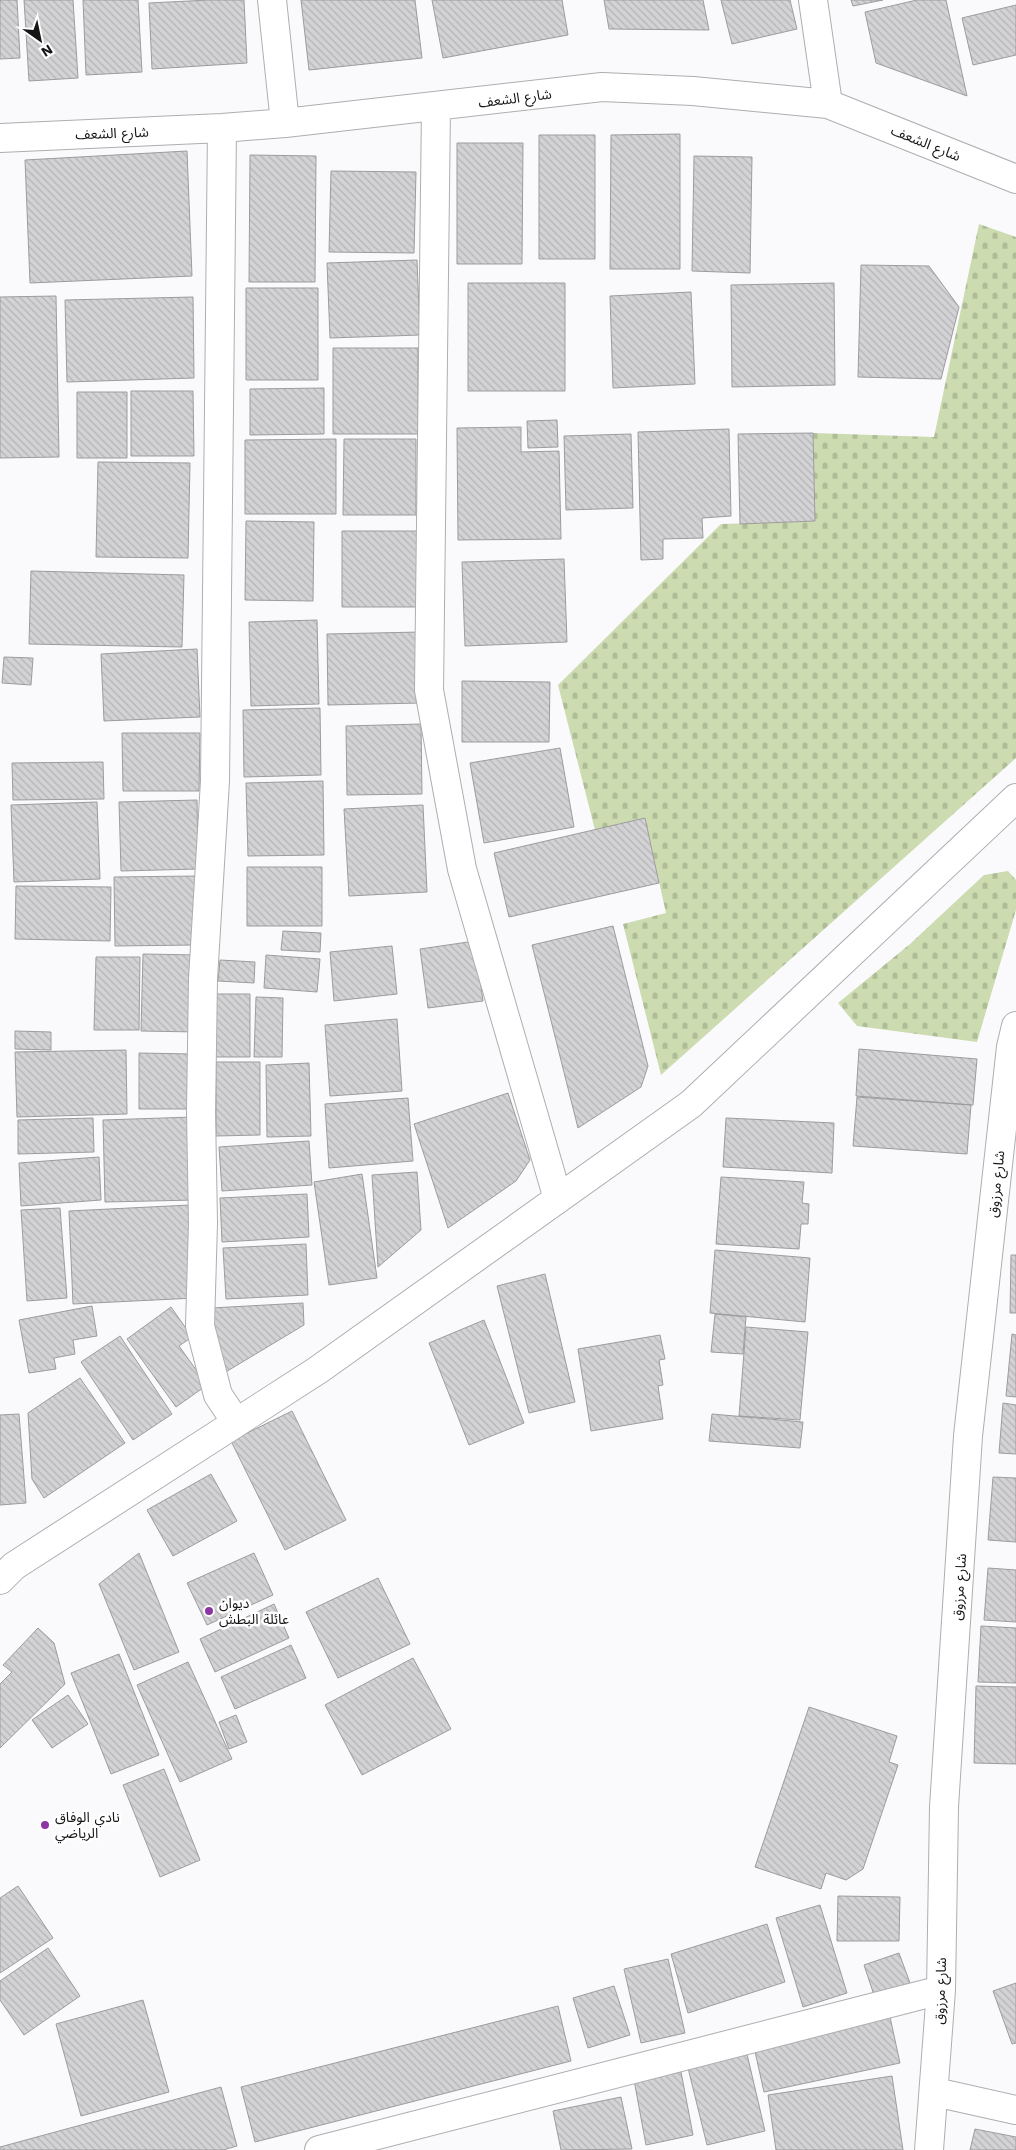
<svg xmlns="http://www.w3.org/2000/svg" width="1016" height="2150" font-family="'Work Sans','Noto Sans Arabic',sans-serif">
<defs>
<pattern id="cemetery-stones" width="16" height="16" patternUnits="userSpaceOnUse" patternTransform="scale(1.25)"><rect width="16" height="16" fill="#ccdcb0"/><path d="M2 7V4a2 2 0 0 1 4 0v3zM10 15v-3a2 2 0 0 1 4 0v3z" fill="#aebc97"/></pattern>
<pattern id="building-back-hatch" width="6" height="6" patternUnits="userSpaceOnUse" patternTransform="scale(1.25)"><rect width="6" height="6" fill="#d3d2d4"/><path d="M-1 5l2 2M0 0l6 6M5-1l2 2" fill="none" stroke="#b4b3b5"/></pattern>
</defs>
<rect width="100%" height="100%" fill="#fafafd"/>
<!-- cemetery -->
<path fill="url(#cemetery-stones)" d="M 979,224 L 1016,237 L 1016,758 L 661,1075 L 623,924 L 666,913 L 645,819 L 595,830 L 558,685 L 721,524 L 815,521 L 813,433 L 934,437 Z
M 1008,871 L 1016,880 L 1016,910 L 977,1042 L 857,1026 L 838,1003 L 910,944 L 984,875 Z"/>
<!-- building -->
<path fill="url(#building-back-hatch)" stroke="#9d9b9e" d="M 0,0 L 17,0 L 20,58 L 0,59 Z
M 24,0 L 73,0 L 78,78 L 29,81 Z
M 83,0 L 138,0 L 142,72 L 86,75 Z
M 209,0 L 244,0 L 247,63 L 152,69 L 149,3 Z
M 301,0 L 415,0 L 422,58 L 309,70 Z
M 432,0 L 562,0 L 568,35 L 443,58 Z
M 604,0 L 703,0 L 709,30 L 609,29 Z
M 721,0 L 790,0 L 797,29 L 732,44 Z
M 851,0 L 883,0 L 853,6 Z
M 917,0 L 946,0 L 967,96 L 876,63 L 865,12 Z
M 1016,5 L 1016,55 L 973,65 L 962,18 Z
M 680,134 L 680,269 L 610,269 L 611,135 Z
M 539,135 L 595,135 L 595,259 L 539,259 Z
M 457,143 L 523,143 L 522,264 L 457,264 Z
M 187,151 L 192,276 L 30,283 L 25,160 Z
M 250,155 L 316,156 L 315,282 L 249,282 Z
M 694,156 L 752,157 L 750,273 L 692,271 Z
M 331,171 L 416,172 L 414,253 L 329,252 Z
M 417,260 L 420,335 L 330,338 L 327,263 Z
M 861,265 L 929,266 L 959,307 L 941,379 L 858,377 Z
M 468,283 L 565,283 L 565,391 L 468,391 Z
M 834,283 L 835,385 L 732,387 L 731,285 Z
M 246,288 L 318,288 L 318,380 L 246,380 Z
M 691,292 L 695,384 L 613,388 L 610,296 Z
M 56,296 L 59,457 L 0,458 L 0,297 Z
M 193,297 L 194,378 L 67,382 L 65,300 Z
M 333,348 L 418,348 L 418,434 L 333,434 Z
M 324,388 L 324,434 L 250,435 L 250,389 Z
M 131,391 L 193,391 L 194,456 L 131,456 Z
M 77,392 L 127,392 L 127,458 L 77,458 Z
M 557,420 L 558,447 L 528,448 L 527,421 Z
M 521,427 L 521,452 L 559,451 L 561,539 L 458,540 L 457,428 Z
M 729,429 L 731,516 L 702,518 L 703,538 L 663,539 L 663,559 L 641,560 L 638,432 Z
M 813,433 L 815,521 L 740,524 L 738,434 Z
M 631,434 L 633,508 L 566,510 L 564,436 Z
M 336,439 L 336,514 L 245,514 L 245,440 Z
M 344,439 L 416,439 L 416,515 L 343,515 Z
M 98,462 L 190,463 L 188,558 L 96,557 Z
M 246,521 L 314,522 L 313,601 L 245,600 Z
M 342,531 L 418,531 L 418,607 L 342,607 Z
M 564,559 L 567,642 L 465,646 L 462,562 Z
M 31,571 L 184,575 L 182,647 L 29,644 Z
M 317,620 L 319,704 L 251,706 L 249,622 Z
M 421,632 L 421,703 L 328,705 L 327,634 Z
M 197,649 L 200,717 L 104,721 L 101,654 Z
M 4,657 L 33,658 L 31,685 L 2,683 Z
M 462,681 L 550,682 L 549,742 L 462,742 Z
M 320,708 L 321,775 L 244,777 L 243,710 Z
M 421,724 L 422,794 L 347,795 L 346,726 Z
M 122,733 L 200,733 L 199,791 L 123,791 Z
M 560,748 L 574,827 L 484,843 L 470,763 Z
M 103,762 L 104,799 L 13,800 L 12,763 Z
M 323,781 L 324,855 L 248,856 L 246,783 Z
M 197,800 L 198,869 L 121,871 L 119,802 Z
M 97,802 L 100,879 L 14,882 L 11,805 Z
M 423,805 L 427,892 L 349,896 L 344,809 Z
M 645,818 L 659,883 L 509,917 L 494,853 Z
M 247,867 L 322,867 L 322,926 L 247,926 Z
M 197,876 L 197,945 L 115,946 L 114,877 Z
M 16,886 L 111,887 L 110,941 L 15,939 Z
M 613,926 L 648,1066 L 641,1087 L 578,1128 L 532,945 Z
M 283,931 L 321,933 L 320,952 L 281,950 Z
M 475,941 L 483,1001 L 428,1008 L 420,949 Z
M 392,946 L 397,994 L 334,1001 L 330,952 Z
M 143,954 L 197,955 L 197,1032 L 141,1031 Z
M 266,955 L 320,959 L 317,992 L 264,988 Z
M 96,957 L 140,957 L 139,1030 L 94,1030 Z
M 220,960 L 255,962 L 254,983 L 218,981 Z
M 214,994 L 250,994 L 250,1057 L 214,1057 Z
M 256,997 L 283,998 L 282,1057 L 254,1057 Z
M 397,1019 L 402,1091 L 330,1096 L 325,1025 Z
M 15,1031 L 51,1032 L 51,1050 L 15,1049 Z
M 859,1049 L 977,1059 L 973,1105 L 856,1096 Z
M 126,1050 L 127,1114 L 17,1117 L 15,1052 Z
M 139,1053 L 192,1054 L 192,1109 L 139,1109 Z
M 216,1062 L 260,1062 L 260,1135 L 216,1136 Z
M 309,1063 L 311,1136 L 267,1137 L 266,1065 Z
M 508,1093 L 530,1160 L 516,1181 L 448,1228 L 414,1124 Z
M 857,1097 L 971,1105 L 967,1154 L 853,1146 Z
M 408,1098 L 413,1161 L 329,1168 L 325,1104 Z
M 193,1117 L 195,1200 L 105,1202 L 103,1120 Z
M 93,1118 L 94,1152 L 18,1154 L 18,1120 Z
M 726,1118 L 834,1123 L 832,1173 L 723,1167 Z
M 309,1141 L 312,1185 L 222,1191 L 219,1147 Z
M 99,1157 L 101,1200 L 21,1206 L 19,1163 Z
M 417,1172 L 421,1230 L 378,1267 L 372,1175 Z
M 362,1174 L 377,1278 L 329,1285 L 314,1182 Z
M 721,1177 L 804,1182 L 802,1203 L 809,1204 L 808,1224 L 801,1224 L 799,1249 L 716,1244 Z
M 307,1194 L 309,1237 L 222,1242 L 220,1198 Z
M 190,1205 L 195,1298 L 73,1304 L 69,1211 Z
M 60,1208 L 67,1298 L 27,1301 L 21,1210 Z
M 306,1244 L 308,1295 L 226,1299 L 223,1248 Z
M 715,1250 L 810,1258 L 805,1322 L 710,1313 Z
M 1011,1255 L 1016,1255 L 1016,1313 L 1010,1313 Z
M 545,1274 L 575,1402 L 529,1413 L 497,1286 Z
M 303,1303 L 304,1325 L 214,1379 L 211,1308 Z
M 92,1306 L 97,1336 L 73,1340 L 75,1354 L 54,1358 L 56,1369 L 29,1373 L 19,1320 Z
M 171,1307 L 192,1337 L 179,1346 L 207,1385 L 176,1407 L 127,1339 Z
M 715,1314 L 746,1317 L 743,1354 L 711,1352 Z
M 484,1320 L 524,1423 L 469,1445 L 429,1343 Z
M 746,1327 L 808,1332 L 800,1420 L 739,1416 Z
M 1012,1334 L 1016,1335 L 1016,1397 L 1006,1396 Z
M 660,1335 L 665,1359 L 659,1360 L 663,1385 L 658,1386 L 663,1419 L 591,1431 L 578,1349 Z
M 120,1336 L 172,1414 L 133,1440 L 81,1362 Z
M 80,1378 L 125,1443 L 44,1498 L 32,1479 L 28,1413 Z
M 1003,1403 L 1016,1405 L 1016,1454 L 999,1453 Z
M 292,1411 L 346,1520 L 285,1550 L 231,1441 Z
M 19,1414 L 26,1503 L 0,1505 L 0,1415 Z
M 712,1414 L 803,1422 L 800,1448 L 709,1441 Z
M 211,1474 L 237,1521 L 173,1556 L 147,1510 Z
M 993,1477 L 1016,1478 L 1016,1542 L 988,1540 Z
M 139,1553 L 179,1652 L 134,1670 L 99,1584 Z
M 254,1553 L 273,1595 L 207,1625 L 187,1583 Z
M 988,1568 L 1016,1570 L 1016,1622 L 984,1620 Z
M 378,1578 L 410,1644 L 338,1678 L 306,1612 Z
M 274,1604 L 289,1638 L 215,1672 L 200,1639 Z
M 981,1626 L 1016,1628 L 1016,1683 L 978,1682 Z
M 38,1628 L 54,1643 L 65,1684 L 0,1748 L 0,1684 L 12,1672 L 3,1665 Z
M 291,1645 L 306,1678 L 235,1709 L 221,1677 Z
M 119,1654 L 159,1755 L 111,1774 L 71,1673 Z
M 413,1658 L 451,1729 L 362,1775 L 325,1705 Z
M 188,1662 L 232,1759 L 180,1782 L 137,1685 Z
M 976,1686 L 1016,1687 L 1016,1764 L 974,1763 Z
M 68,1695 L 88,1724 L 52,1748 L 32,1720 Z
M 809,1707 L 897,1736 L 889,1762 L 898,1765 L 863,1869 L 846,1880 L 826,1873 L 821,1889 L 755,1867 Z
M 236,1715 L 247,1742 L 229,1749 L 219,1722 Z
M 164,1769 L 200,1860 L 160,1877 L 123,1785 Z
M 18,1886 L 53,1938 L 0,1973 L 0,1898 Z
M 838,1896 L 900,1897 L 899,1941 L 837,1941 Z
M 820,1905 L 847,1993 L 803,2007 L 776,1918 Z
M 767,1924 L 785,1982 L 688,2013 L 671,1954 Z
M 48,1948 L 80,1996 L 24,2035 L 0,2000 L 0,1981 Z
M 899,1953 L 910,1983 L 874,1995 L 864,1965 Z
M 668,1959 L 685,2033 L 641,2043 L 624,1969 Z
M 1016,1983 L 1016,2043 L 1012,2044 L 993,1991 Z
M 614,1986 L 630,2035 L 588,2048 L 573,1998 Z
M 143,2000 L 169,2092 L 81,2116 L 56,2024 Z
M 558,2006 L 571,2061 L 255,2142 L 241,2087 Z
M 890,2017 L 900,2063 L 764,2092 L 754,2047 Z
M 747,2054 L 765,2131 L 707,2145 L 688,2068 Z
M 681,2072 L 693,2135 L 646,2145 L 634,2080 Z
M 892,2076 L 903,2150 L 776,2150 L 768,2095 Z
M 221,2087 L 237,2146 L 223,2150 L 0,2150 L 0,2147 Z
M 621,2097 L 632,2149 L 561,2150 L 553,2111 Z
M 975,2129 L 1016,2137 L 1016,2150 L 970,2150 Z"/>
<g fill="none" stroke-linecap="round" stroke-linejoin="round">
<defs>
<path id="minor" d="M 272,0 L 285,123
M 813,0 L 828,104
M 436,107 L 429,690 L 462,869 L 558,1199
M 222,128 L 215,781 L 203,979 L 201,1112 L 203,1223 L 200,1326 L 218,1395 L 236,1422
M 0,138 L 222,128 L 285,123 L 602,87 L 693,91 L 828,104 L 1016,179
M 0,1580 L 14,1566 L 318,1370 L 691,1104 L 1016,798
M 935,2092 L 1016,2110
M 319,2150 L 941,1990
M 929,2150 L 941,1990 L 944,1807 L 968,1436 L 1011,1047 L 1016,1026"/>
</defs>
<!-- minor casing -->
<use href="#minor" stroke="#aeaeb1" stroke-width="30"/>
<!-- minor -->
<use href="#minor" stroke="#fff" stroke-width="28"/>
</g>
<!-- markers -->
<g fill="#8d36a3" stroke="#fff" stroke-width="2">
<circle cx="209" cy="1611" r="5"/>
<circle cx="45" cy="1825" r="5"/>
</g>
<g text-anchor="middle" stroke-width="5" stroke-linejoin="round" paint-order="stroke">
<!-- street labels -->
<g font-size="14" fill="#151516" stroke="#fff">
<text transform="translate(515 98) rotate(-7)" y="5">شارع الشعف</text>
<text transform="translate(112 133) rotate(-2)" y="5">شارع الشعف</text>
<text transform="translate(926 143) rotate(22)" y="5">شارع الشعف</text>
<text transform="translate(996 1184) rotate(-84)" y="5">شارع مرزوق</text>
<text transform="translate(959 1587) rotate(-86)" y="5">شارع مرزوق</text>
<text transform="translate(940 1991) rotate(-88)" y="5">شارع مرزوق</text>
</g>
<!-- poi labels -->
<g font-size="14" fill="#151516" stroke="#fff" text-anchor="start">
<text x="219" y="1608">ديوان<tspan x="219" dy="16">عائلة البطش</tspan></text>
<text x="55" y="1822">نادي الوفاق<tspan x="55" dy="16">الرياضي</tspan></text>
</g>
</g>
<!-- north arrow -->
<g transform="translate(40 40) rotate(147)" stroke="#ffffff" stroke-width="4" paint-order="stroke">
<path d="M0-4L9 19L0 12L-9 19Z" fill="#151516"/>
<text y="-8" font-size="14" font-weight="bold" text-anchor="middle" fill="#151516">N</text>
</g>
</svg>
